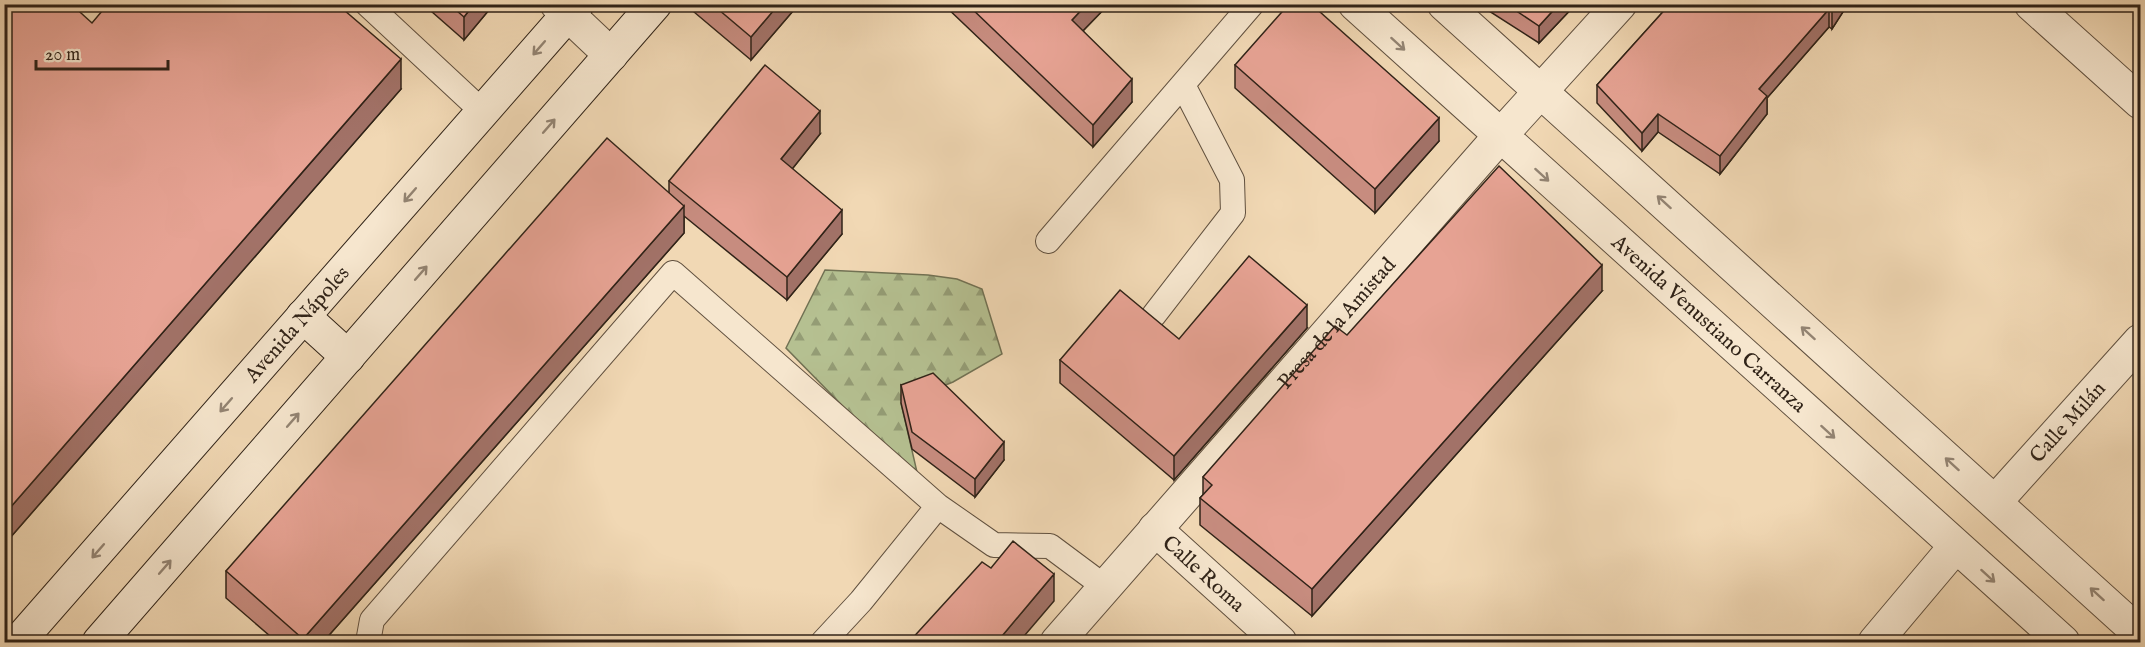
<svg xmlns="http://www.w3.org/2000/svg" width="2145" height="647" font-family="'IM FELL English',serif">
<defs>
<pattern id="forest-firs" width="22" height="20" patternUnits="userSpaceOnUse" patternTransform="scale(1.5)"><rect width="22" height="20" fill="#b5c091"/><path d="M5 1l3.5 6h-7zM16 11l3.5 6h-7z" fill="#949c75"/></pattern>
</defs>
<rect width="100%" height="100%" fill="#f1d8b4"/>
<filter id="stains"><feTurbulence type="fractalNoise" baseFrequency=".00333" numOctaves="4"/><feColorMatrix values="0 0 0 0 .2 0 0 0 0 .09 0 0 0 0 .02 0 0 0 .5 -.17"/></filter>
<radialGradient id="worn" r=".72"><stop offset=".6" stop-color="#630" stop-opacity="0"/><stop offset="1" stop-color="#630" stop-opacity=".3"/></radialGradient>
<!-- forest -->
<path fill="url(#forest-firs)" stroke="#727254" stroke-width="1.5" d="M 825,270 L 928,275 L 957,279 L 982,289 L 1002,354 L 953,382 L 901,403 L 920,485 L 786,348 Z"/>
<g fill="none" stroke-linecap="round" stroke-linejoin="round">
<defs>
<path id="lane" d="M 367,4 L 483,112
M 1048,241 L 1252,4
M 1154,315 L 1233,213 L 1232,180 L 1183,85
M 368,642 L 372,620 L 673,273 L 938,506 L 994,545 L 1050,546 L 1105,587
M 823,642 L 861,601 L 938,506"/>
<g id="street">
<path d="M 557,4 L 611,55"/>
<path id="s1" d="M 1355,4 L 2063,642"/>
<path d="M 1444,4 L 2140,634"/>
<path d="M 2031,4 L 2140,102"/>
<path id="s2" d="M 1995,502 L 2140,341"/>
<path id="s3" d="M 1155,529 L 1280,642"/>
<path id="s4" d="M 1057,642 L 1500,136 L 1620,4"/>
<path d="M 1875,642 L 1955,547"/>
</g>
<g id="secondary">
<path d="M 303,316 L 348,357"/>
<path id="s5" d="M 18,642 L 577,4"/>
<path d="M 99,642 L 655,4"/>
</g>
</defs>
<!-- lane casing -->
<use href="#lane" stroke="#60503f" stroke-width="26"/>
<!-- street casing -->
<use href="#street" stroke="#60503f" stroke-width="35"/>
<!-- secondary casing -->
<use href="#secondary" stroke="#302318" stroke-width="35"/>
<!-- lane -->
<use href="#lane" stroke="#f6e6ce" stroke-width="24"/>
<!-- street -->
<use href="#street" stroke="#f6e6ce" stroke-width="33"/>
<!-- secondary -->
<use href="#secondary" stroke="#f6e6ce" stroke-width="33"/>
</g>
<!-- wall -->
<path fill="#c78c7f" stroke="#302318" stroke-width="1.5" d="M 4,4 L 401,89 L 9,539 L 4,535 Z
M 423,4 L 494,4 L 464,40 Z
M 694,4 L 799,4 L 751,60 L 694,12 Z
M 943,4 L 1109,4 L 1083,31 L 1132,102 L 1093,147 Z
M 1478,4 L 1576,4 L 1539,43 Z
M 1670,4 L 1848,4 L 1832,29 L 1829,27 L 1767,98 L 1767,114 L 1720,174 L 1658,132 L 1642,151 L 1597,103 L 1597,85 Z
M 1235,65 L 1439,141 L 1375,213 L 1235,88 Z
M 820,134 L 792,169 L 842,234 L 787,300 L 684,216 L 684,233 L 323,642 L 277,642 L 226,598 L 226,571 L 669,193 L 669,181 Z
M 1602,291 L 1312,616 L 1200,525 L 1200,498 L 1203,495 L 1203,477 L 1347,335 Z
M 1307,328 L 1174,480 L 1060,383 L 1060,360 L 1179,339 Z
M 901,385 L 1004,460 L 975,497 L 912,449 L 901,403 Z"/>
<!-- shaded-wall -->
<path fill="#a27268" stroke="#302318" stroke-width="1.5" d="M 474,4 L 494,4 L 464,40 L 464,17 Z
M 779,4 L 799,4 L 751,60 L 751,37 Z
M 1087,4 L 1109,4 L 1072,42 L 1072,20 Z
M 1559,4 L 1576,4 L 1539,43 L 1539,26 Z
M 1836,4 L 1848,4 L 1832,29 L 1832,11 Z
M 1829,9 L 1829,27 L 1767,98 L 1767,114 L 1720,174 L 1720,156 L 1759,89 Z
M 401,59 L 401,89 L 9,539 L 9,509 Z
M 1132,79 L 1132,102 L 1093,147 L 1093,125 Z
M 820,111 L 820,134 L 781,183 L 781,159 Z
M 1658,114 L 1658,132 L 1642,151 L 1642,133 Z
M 1439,118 L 1439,141 L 1375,213 L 1375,189 Z
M 684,206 L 684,233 L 323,642 L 303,642 L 303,639 Z
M 842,210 L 842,234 L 787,300 L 787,277 Z
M 1602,265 L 1602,291 L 1312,616 L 1312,589 Z
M 1307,305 L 1307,328 L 1174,480 L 1174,456 Z
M 1004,442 L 1004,460 L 975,497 L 975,479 Z
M 1054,574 L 1054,601 L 1019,642 L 997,642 Z"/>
<!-- building -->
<path fill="#e7a394" stroke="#302318" stroke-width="1.5" d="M 4,4 L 71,4 L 92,23 L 108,4 L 337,4 L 401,59 L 9,509 L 4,505 Z
M 449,4 L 474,4 L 464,17 Z
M 712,4 L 779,4 L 751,37 Z
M 967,4 L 1087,4 L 1072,20 L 1132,79 L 1093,125 Z
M 1289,4 L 1311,4 L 1439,118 L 1375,189 L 1235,65 Z
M 1506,4 L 1559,4 L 1539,26 Z
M 1670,4 L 1836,4 L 1832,11 L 1829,9 L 1759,89 L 1767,96 L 1720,156 L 1658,114 L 1642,133 L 1597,85 Z
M 765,65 L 820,111 L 781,159 L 842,210 L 787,277 L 669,181 Z
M 607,138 L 684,206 L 303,639 L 226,571 Z
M 1499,166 L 1602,265 L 1312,589 L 1200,498 L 1212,485 L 1203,477 L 1335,326 L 1347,335 Z
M 1249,256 L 1307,305 L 1174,456 L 1060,360 L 1120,290 L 1179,339 Z
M 933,373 L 1004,442 L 975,479 L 912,432 L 901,385 Z
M 1013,541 L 1054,574 L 997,642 L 909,642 L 982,562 L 991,568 Z"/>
<!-- one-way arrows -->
<defs><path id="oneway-shaft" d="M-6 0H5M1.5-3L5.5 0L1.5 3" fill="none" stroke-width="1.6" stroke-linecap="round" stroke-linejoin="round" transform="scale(1.5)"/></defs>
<g stroke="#938473">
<use href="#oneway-shaft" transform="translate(1398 44) rotate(42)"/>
<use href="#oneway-shaft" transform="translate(539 48) rotate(131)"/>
<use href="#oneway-shaft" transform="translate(549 126) rotate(-49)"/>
<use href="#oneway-shaft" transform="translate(1542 175) rotate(42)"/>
<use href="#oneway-shaft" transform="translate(410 195) rotate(131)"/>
<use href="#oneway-shaft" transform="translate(1664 202) rotate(-138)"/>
<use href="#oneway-shaft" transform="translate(421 273) rotate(-49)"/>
<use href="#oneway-shaft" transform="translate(1808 333) rotate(-138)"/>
<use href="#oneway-shaft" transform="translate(226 405) rotate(131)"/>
<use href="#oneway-shaft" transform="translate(293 420) rotate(-49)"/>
<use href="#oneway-shaft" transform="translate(1828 432) rotate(42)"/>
<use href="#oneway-shaft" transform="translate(1952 464) rotate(-138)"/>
<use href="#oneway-shaft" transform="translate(98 551) rotate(131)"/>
<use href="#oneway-shaft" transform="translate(165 567) rotate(-49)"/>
<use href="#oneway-shaft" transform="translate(1988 576) rotate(42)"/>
<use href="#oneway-shaft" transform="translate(2097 594) rotate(-138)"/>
</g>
<g text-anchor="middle" stroke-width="4.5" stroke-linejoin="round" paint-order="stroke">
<!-- street labels -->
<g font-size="21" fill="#302318" stroke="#f6e6ce">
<text dy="7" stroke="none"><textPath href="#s4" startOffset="424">Presa de la Amistad</textPath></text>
<text dy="7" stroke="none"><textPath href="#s5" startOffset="423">Avenida Nápoles</textPath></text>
<text dy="7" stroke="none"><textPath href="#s1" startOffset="477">Avenida Venustiano Carranza</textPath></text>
<text dy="7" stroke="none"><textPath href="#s2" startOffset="108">Calle Milán</textPath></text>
<text dy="7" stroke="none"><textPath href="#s3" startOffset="66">Calle Roma</textPath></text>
</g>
</g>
<!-- margin -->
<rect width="2145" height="647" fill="none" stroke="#f1d8b4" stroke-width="24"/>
<rect x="6" y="6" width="2133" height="635" fill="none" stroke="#302318" stroke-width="3"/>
<rect x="12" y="12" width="2121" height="623" fill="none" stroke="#302318" stroke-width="1.5"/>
<!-- scale -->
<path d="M36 60v9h132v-9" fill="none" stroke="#302318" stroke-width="3"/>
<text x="45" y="60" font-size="18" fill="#302318" stroke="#f6e6ce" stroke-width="4.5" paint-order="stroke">20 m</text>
<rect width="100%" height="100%" filter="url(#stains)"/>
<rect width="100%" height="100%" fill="url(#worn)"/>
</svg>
